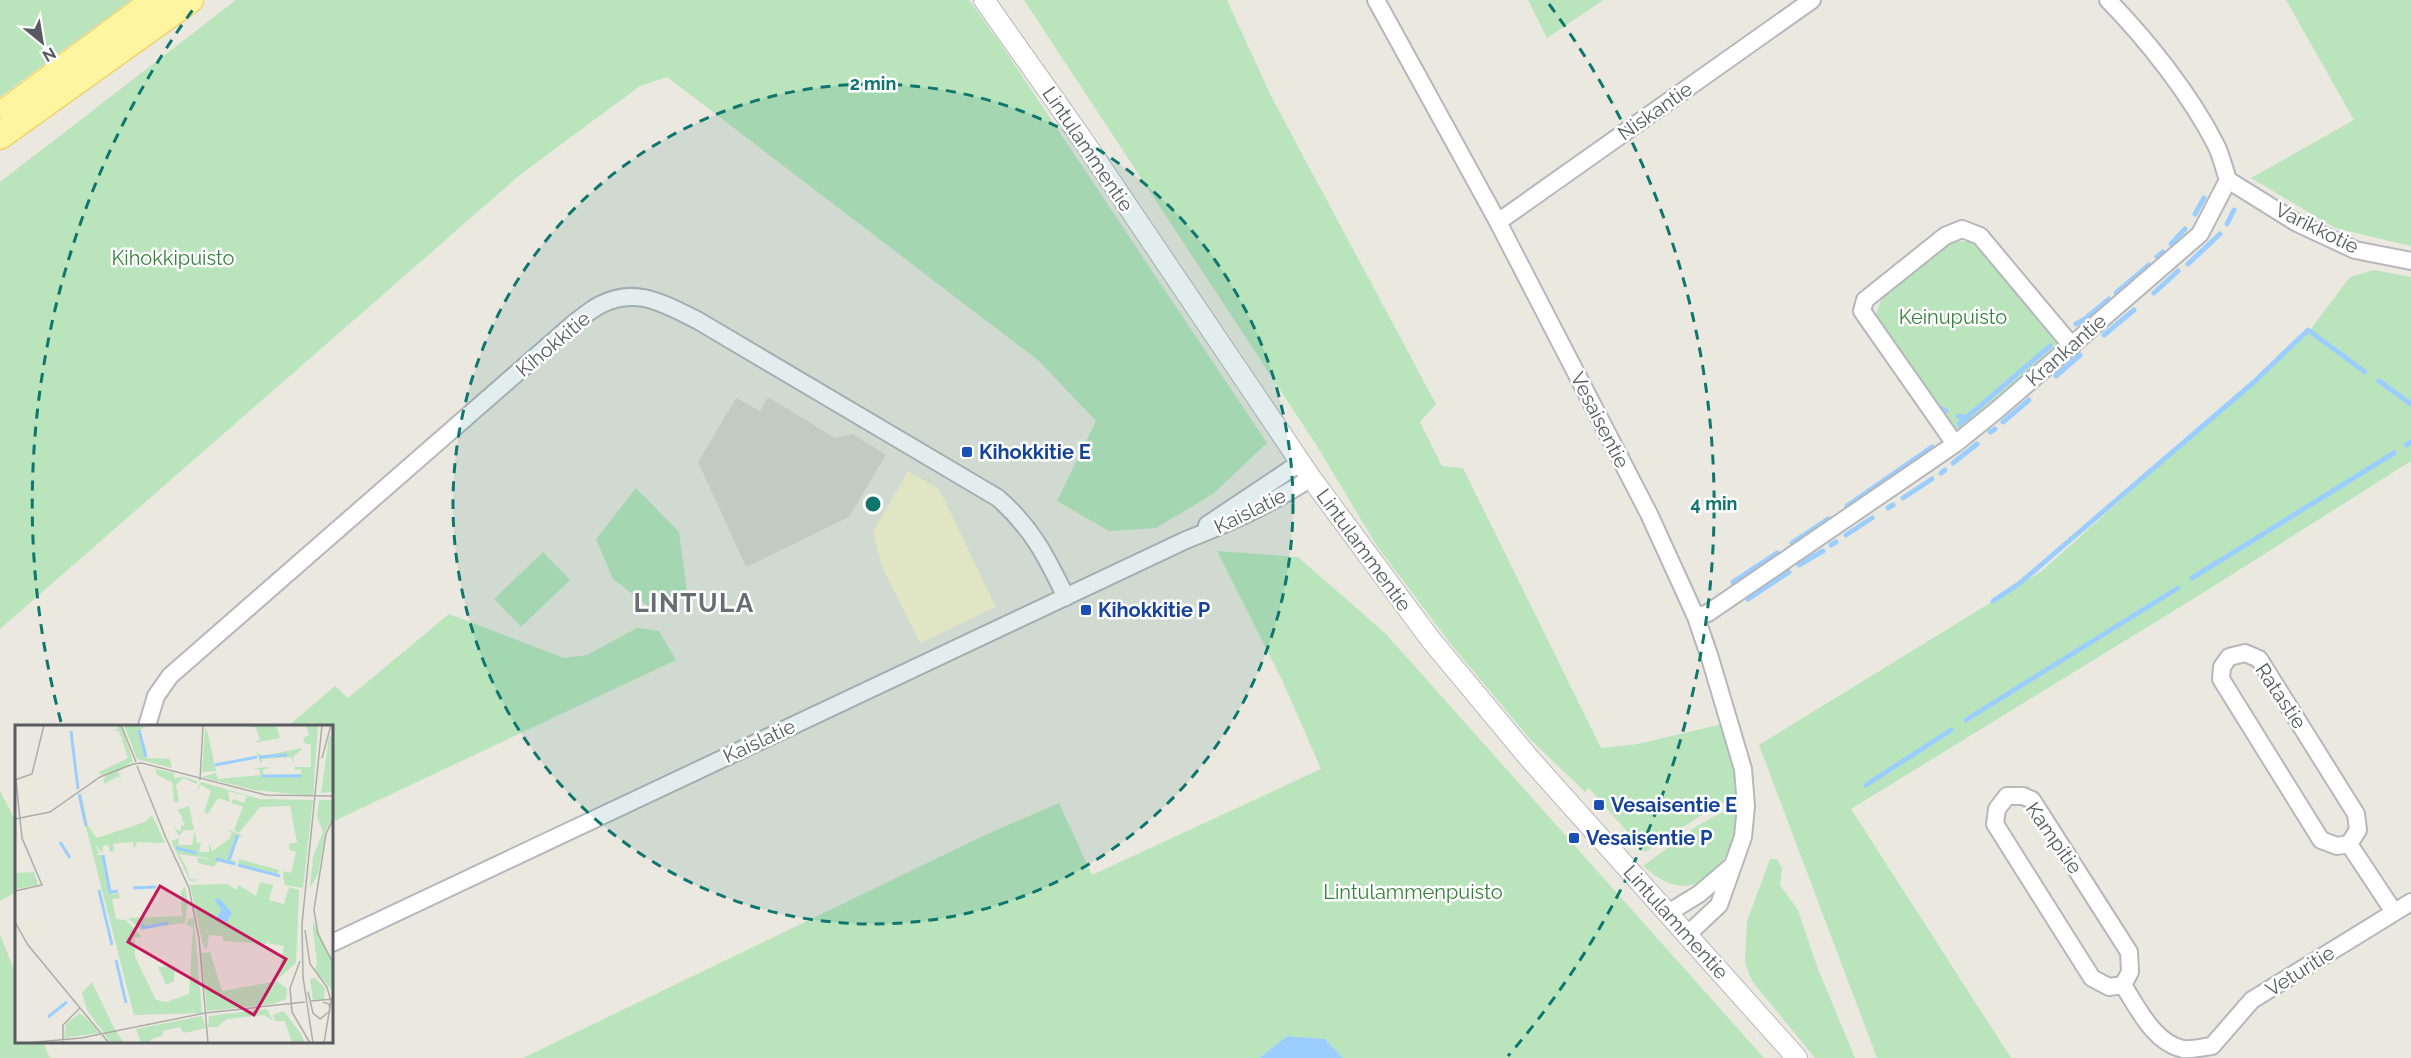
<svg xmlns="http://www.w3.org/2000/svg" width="2411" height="1058" font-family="Raleway,sans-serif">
<rect width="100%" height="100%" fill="#ebe9df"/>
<!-- commercial -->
<path fill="#fdf5d1" d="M 908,471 L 939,489 L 996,607 L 920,643 L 882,567 L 873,532 Z"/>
<!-- education -->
<path fill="#dbd8cd" d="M 768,397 L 835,438 L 853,434 L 886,455 L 849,517 L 746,567 L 698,462 L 736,398 L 760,411 Z"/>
<!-- green -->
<path fill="#bae4bc" d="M 0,0 L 131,0 L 0,97 Z
M 236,0 L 969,0 L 1002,46 L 1267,443 L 1213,494 L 1156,528 L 1109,531 L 1057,501 L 1096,421 L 1039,361 L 667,77 L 640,86 L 521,174 L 0,629 L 0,182 Z
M 1024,0 L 1227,0 L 1271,96 L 1436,404 L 1420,422 L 1442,466 L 1463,468 L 1601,748 L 1638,744 L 1722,724 L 1734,767 L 1740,801 L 1720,803 L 1645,852 L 1589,788 L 1585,792 L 1530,739 L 1450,643 L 1377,546 L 1315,443 Z
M 1528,0 L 1603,0 L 1547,38 Z
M 2286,0 L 2411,0 L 2411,246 L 2335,228 L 2251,178 L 2354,120 Z
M 1957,241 L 1976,242 L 2056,339 L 2058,348 L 1964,429 L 1953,428 L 1877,322 L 1876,315 L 1882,297 L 1949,244 Z
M 2374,270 L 2411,277 L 2411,461 L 2206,591 L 1851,809 L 2011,1058 L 1877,1058 L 1759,745 L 2042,571 L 2310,330 L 2350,277 Z
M 636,488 L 679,532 L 687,591 L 648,606 L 613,579 L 596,539 Z
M 1217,551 L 1298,557 L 1385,633 L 1764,1058 L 1343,1058 L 1325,1039 L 1287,1036 L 1259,1058 L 523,1058 L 983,836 L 1059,803 L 1092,875 L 1321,769 L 1283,682 Z
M 543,552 L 570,580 L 521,627 L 494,599 Z
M 449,614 L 564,658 L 587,655 L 637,628 L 659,631 L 676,660 L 332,822 L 332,726 L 288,726 L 335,686 L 348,698 Z
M 0,791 L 16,821 L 16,892 L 0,901 Z
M 1740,810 C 1733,864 1696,915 1643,866 L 1697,826 L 1720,813 Z
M 1770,859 L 1777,859 L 1782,868 L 1780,885 L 1798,910 L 1818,969 L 1855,1058 L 1815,1058 L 1752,981 L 1745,963 L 1747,921 Z
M 0,934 L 16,975 L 16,1042 L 43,1042 L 50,1058 L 0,1058 Z"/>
<!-- water -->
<path fill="#9bceff" d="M 1287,1036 L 1325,1039 L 1343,1058 L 1259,1058 Z"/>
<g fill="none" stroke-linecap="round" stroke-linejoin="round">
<!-- stream -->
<path stroke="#9bceff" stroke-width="5" d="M 2195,214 L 2204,198
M 2227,224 L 2234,210
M 2171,244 L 2185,229
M 2157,257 L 2163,252
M 2188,264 L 2220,234
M 2116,293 L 2149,265
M 2154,293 L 2178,271
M 2076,324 L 2085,319 L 2109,299
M 2104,335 L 2134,310
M 2056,376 L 2080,355
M 2379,381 L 2411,404
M 1942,409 L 1946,411
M 1958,416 L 1968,418
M 2003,422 L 2029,400
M 1959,424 L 2050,346
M 1990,432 L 1995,429
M 2406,445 L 2411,442
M 1953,463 L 1977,444
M 1941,473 L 1945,470
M 1903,498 L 1932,479
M 1847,506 L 1932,447
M 1888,508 L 1893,505
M 1846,535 L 1872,518
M 1792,543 L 1828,519
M 1831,545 L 1836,542
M 1799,565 L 1823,551
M 2192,578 L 2394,453
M 1733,582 L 1777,553
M 1748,599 L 1789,572
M 1993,601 L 2020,583 L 2254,382 L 2308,330 L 2365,372
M 1966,720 L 2178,588
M 1866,785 L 1951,730"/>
<defs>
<path id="minor" d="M 1376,0 L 1498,222 L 1649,514 L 1696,617 L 1710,658 L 1743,769 L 1746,806 L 1743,837 L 1719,905 L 1687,935
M 2228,180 L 2297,223 L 2355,250 L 2411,261
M 1498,222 L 1812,0
M 1955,444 L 1862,311 L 1865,300 L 1945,236 L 1962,229 L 1980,236 L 2072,346
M 1207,525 L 1301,462
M 1696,617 L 1708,613 L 1955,444 L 1997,410 L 2200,234 L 2228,180 C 2224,168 2221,155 2216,145 C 2190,94 2147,40 2108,0
M 147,726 L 156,696 L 170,676 L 573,324 C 581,318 590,310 600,305 C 636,286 664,304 697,320 L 998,498 C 1032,528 1046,556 1066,597
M 2349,844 L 2358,830 L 2356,814 L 2259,659 L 2245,653 L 2229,657 L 2222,667 L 2221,679 L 2321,840 L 2337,846 L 2349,844 L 2394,912
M 1668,913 L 1699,894 L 1733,865
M 332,943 L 1186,540 C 1230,523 1271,504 1311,478
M 2123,985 L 2109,987 L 2092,978 L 1995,824 L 1997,809 L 2007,796 L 2023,796 L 2032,800 L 2129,952 L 2130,972 L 2123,985 C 2138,1008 2154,1043 2183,1049 C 2192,1050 2203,1047 2212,1046
M 2212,1046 L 2252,1000 L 2411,902"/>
<path id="tertiary" d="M 984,0 L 1083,140 L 1311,478 L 1431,640 L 1529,758 L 1797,1058"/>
<path id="primary" d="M 9,109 L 155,0
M 0,136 L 190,0"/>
</defs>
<!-- minor casing -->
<use href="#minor" stroke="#b5b7bc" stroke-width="20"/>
<!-- tertiary casing -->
<use href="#tertiary" stroke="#b5b7bc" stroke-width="22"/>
<!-- primary casing -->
<use href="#primary" stroke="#f1cc52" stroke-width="28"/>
<!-- minor -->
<use href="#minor" stroke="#fff" stroke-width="16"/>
<!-- tertiary -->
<use href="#tertiary" stroke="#fff" stroke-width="20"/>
<!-- primary -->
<use href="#primary" stroke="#fff4a0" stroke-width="26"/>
</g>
<!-- distance rings -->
<circle cx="873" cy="504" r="420" fill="#0f766e" fill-opacity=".12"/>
<g fill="none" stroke="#0f766e" stroke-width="3" stroke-dasharray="10 8">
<circle cx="873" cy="504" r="420"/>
<path d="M61 722A841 841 0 0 1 197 4M1549 4A841 841 0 0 1 1508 1056"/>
</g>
<!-- markers -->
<g fill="#1a4fb4" stroke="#fff" stroke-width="2">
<rect x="961" y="446" width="12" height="12" rx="3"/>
<rect x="1080" y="604" width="12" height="12" rx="3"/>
<rect x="1593" y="799" width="12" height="12" rx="3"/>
<rect x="1568" y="832" width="12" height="12" rx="3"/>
</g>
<g text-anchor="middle" stroke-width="5" stroke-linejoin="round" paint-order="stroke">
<!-- street labels -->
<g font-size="20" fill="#585b60" stroke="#fff">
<text transform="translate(1655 111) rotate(-35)" y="7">Niskantie</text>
<text transform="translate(1088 149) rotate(56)" y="7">Lintulammentie</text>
<text transform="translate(2317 228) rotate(26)" y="7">Varikkotie</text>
<text transform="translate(553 344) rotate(-40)" y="7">Kihokkitie</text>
<text transform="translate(2066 350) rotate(-41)" y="7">Krankantie</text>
<text transform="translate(1600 420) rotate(63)" y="7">Vesaisentie</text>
<text transform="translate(1250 511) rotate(-26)" y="7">Kaislatie</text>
<text transform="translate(1364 550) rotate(54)" y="7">Lintulammentie</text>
<text transform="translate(2281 696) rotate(56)" y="7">Ratastie</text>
<text transform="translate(759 741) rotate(-25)" y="7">Kaislatie</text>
<text transform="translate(2054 838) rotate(55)" y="7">Kampitie</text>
<text transform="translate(1676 922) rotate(48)" y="7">Lintulammentie</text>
<text transform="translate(2300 971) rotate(-32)" y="7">Veturitie</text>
</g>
<!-- park labels -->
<g font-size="20" fill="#34833b" stroke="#fff">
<text x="173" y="265">Kihokkipuisto</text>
<text x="1953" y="324">Keinupuisto</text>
<text x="1413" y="899">Lintulammenpuisto</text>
</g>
<!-- transit labels -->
<g font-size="20" font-weight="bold" fill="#164399" stroke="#fff" text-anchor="start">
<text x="979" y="459">Kihokkitie E</text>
<text x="1098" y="617">Kihokkitie P</text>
<text x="1611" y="812">Vesaisentie E</text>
<text x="1586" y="845">Vesaisentie P</text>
</g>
<!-- district labels -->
<g font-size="26" font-weight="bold" letter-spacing="1.5" fill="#696d72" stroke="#fff">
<text x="694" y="612">LINTULA</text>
</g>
</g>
<!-- overview -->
<g transform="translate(15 725)">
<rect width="318" height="318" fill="#ebe9df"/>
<path d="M 102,0 L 106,0 L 118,36 L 103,47 L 108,58 L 104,51 L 89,59 L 88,54 L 95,47 L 86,50 L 84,47 L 113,33 L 108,17 L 102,18 L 108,16 L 104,6 L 98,6 L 103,4 ZM 109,0 L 131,2 L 124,5 L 131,33 L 155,34 L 157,43 L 122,34 ZM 240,0 L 261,0 L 265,13 L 239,18 L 245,14 L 240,2 L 233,2 ZM 291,0 L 303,0 L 298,71 L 239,65 L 187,52 L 201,48 L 203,54 L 245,50 L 245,45 L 238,43 L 255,42 L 248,45 L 248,50 L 286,49 L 286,44 L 280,45 L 280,42 L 296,42 L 296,19 L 290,19 L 288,13 L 294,10 ZM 190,2 L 193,9 L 201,46 L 187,47 ZM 314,11 L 318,12 L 317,67 L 306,68 ZM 288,23 L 278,32 L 280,40 L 276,32 L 248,34 L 246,39 L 241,26 L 246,31 ZM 140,44 L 159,48 L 159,53 L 169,52 L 182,56 L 182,59 L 168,53 L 161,60 L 164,77 L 159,77 L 157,57 L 142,50 ZM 186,57 L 245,74 L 298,75 L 288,163 L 270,160 L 268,152 L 269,146 L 276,148 L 281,127 L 274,125 L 274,119 L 282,117 L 275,81 L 245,82 L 224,108 L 219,105 L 228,82 L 216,78 L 218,74 L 229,78 L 232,71 L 213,66 L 215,77 L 203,73 L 193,89 L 189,87 L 196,66 L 186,60 L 181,66 ZM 66,67 L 73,101 L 82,113 L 130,97 L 137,90 L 150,118 L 122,117 L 119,125 L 118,117 L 98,119 L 99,126 L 95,127 L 93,120 L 88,121 L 87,128 L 80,119 L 84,128 L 81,130 L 88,130 L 96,169 L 104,168 L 105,173 L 97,174 L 101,194 L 111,195 L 127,212 L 120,213 L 120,232 L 141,275 L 151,277 L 174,269 L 178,202 L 171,200 L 174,193 L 179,194 L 187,288 L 119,290 L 65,79 ZM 304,75 L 318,75 L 318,92 L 311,105 L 303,149 L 295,163 L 298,132 L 308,107 L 302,92 ZM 174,81 L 179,105 L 169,105 L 164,111 L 159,102 L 166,107 L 166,100 L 170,101 L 168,95 L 165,98 L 168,93 L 162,85 ZM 212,104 L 228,111 L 222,112 L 215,134 L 221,137 L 221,140 L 203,136 L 199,142 L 183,138 L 182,133 L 199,134 L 164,129 L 171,142 L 175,154 L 185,155 L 175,156 L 156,116 L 164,113 L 163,120 L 177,120 L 180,106 L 182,118 L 186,118 L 184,127 L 194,127 L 194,120 L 195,120 L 197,126 L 214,114 L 217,108 ZM 224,134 L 264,145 L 262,151 L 223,140 ZM 19,147 L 23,160 L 0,164 L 0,148 ZM 245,157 L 258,160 L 254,175 L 269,179 L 274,162 L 284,165 L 281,238 L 263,254 L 269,221 L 255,219 L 252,215 L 252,219 L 208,216 L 208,211 L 194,210 L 192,224 L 188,221 L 175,160 L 212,159 L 222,165 L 223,160 L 241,171 ZM 170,162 L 173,176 L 170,198 L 125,204 L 113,193 L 167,191 L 166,166 ZM 299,167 L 298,195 L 318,239 L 318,266 L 300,245 L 302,238 L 298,205 ZM 195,227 L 207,266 L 262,256 L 272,264 L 271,274 L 257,279 L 192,286 L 186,228 ZM 160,241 L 159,256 L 151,260 L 143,242 ZM 300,253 L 310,263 L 309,274 L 298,275 L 295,254 ZM 77,257 L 99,303 L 109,318 L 96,318 L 72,285 L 67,268 ZM 252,284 L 258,296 L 249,290 L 212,294 L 202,302 L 193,302 L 194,291 ZM 269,286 L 286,309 L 290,318 L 277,318 L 270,296 L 260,296 L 258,290 ZM 65,288 L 76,298 L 92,318 L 83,308 L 49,313 L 51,299 ZM 187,291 L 191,303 L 174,307 L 168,308 L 165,302 L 148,306 L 148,310 L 135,315 L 136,318 L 126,318 L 121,304 Z" fill="#bae4bc"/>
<path d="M 204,173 L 217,188 L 212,197 L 201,195 L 206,185 L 200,175 Z" fill="#9bceff"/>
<path fill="none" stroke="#9bceff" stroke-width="3" d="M 124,5 L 131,32M 56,6 L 63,64M 244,32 L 272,30M 200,40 L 242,32M 247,51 L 286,51M 64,69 L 71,101M 45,117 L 55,133M 161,123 L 181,128M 88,130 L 95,167 L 103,166M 201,134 L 220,139M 214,135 L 223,110M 223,140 L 265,151M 118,163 L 141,162M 84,165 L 97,220M 127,199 L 128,203 L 153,198M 101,235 L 111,278M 33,292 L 52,277"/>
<path fill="none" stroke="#acaca8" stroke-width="1.5" d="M 106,0 L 121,37M 307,33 L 316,0M 118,39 L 127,38 L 251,70 L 318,71M 122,41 L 151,113M 0,55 L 17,49 L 29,0M 185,55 L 188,0M 0,94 L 35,87 L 85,52 L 118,39M 318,94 L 311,109 L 299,185 L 303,209 L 318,238M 151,113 L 174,163 L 184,213 L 193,318M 0,166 L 27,160 L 7,113 L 1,55M 0,197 L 13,220 L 94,318M 290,205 L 295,239 L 312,262 L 316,276 L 309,318M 285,236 L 275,263 L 277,287 L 295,318M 293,267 L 298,288 L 305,294 L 315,286 L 314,279 L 308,277M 296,276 L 318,274M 48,317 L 48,300 L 65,283M 11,318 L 66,313 L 190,288 L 290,277M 298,318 L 288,252 L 287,199 L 307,0"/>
<path fill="#c2185b" fill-opacity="0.15" stroke="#c2185b" stroke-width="3" d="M 145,161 L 271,234 L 239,290 L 113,217 Z"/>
<rect width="318" height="318" fill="none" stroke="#585b60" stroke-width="3"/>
</g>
<circle cx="873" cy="504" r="9" fill="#0f766e" stroke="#fff" stroke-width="3"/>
<g font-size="18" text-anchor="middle" font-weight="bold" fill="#0f766e" stroke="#fff" stroke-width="5" stroke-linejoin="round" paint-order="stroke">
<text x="873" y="90">2 min</text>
<text x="1714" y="510">4 min</text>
</g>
<!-- north arrow -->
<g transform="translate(42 42) rotate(150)" stroke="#ffffff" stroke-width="4.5" paint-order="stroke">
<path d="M0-4.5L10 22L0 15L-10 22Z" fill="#585b60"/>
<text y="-9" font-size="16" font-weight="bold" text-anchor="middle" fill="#585b60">N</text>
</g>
</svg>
